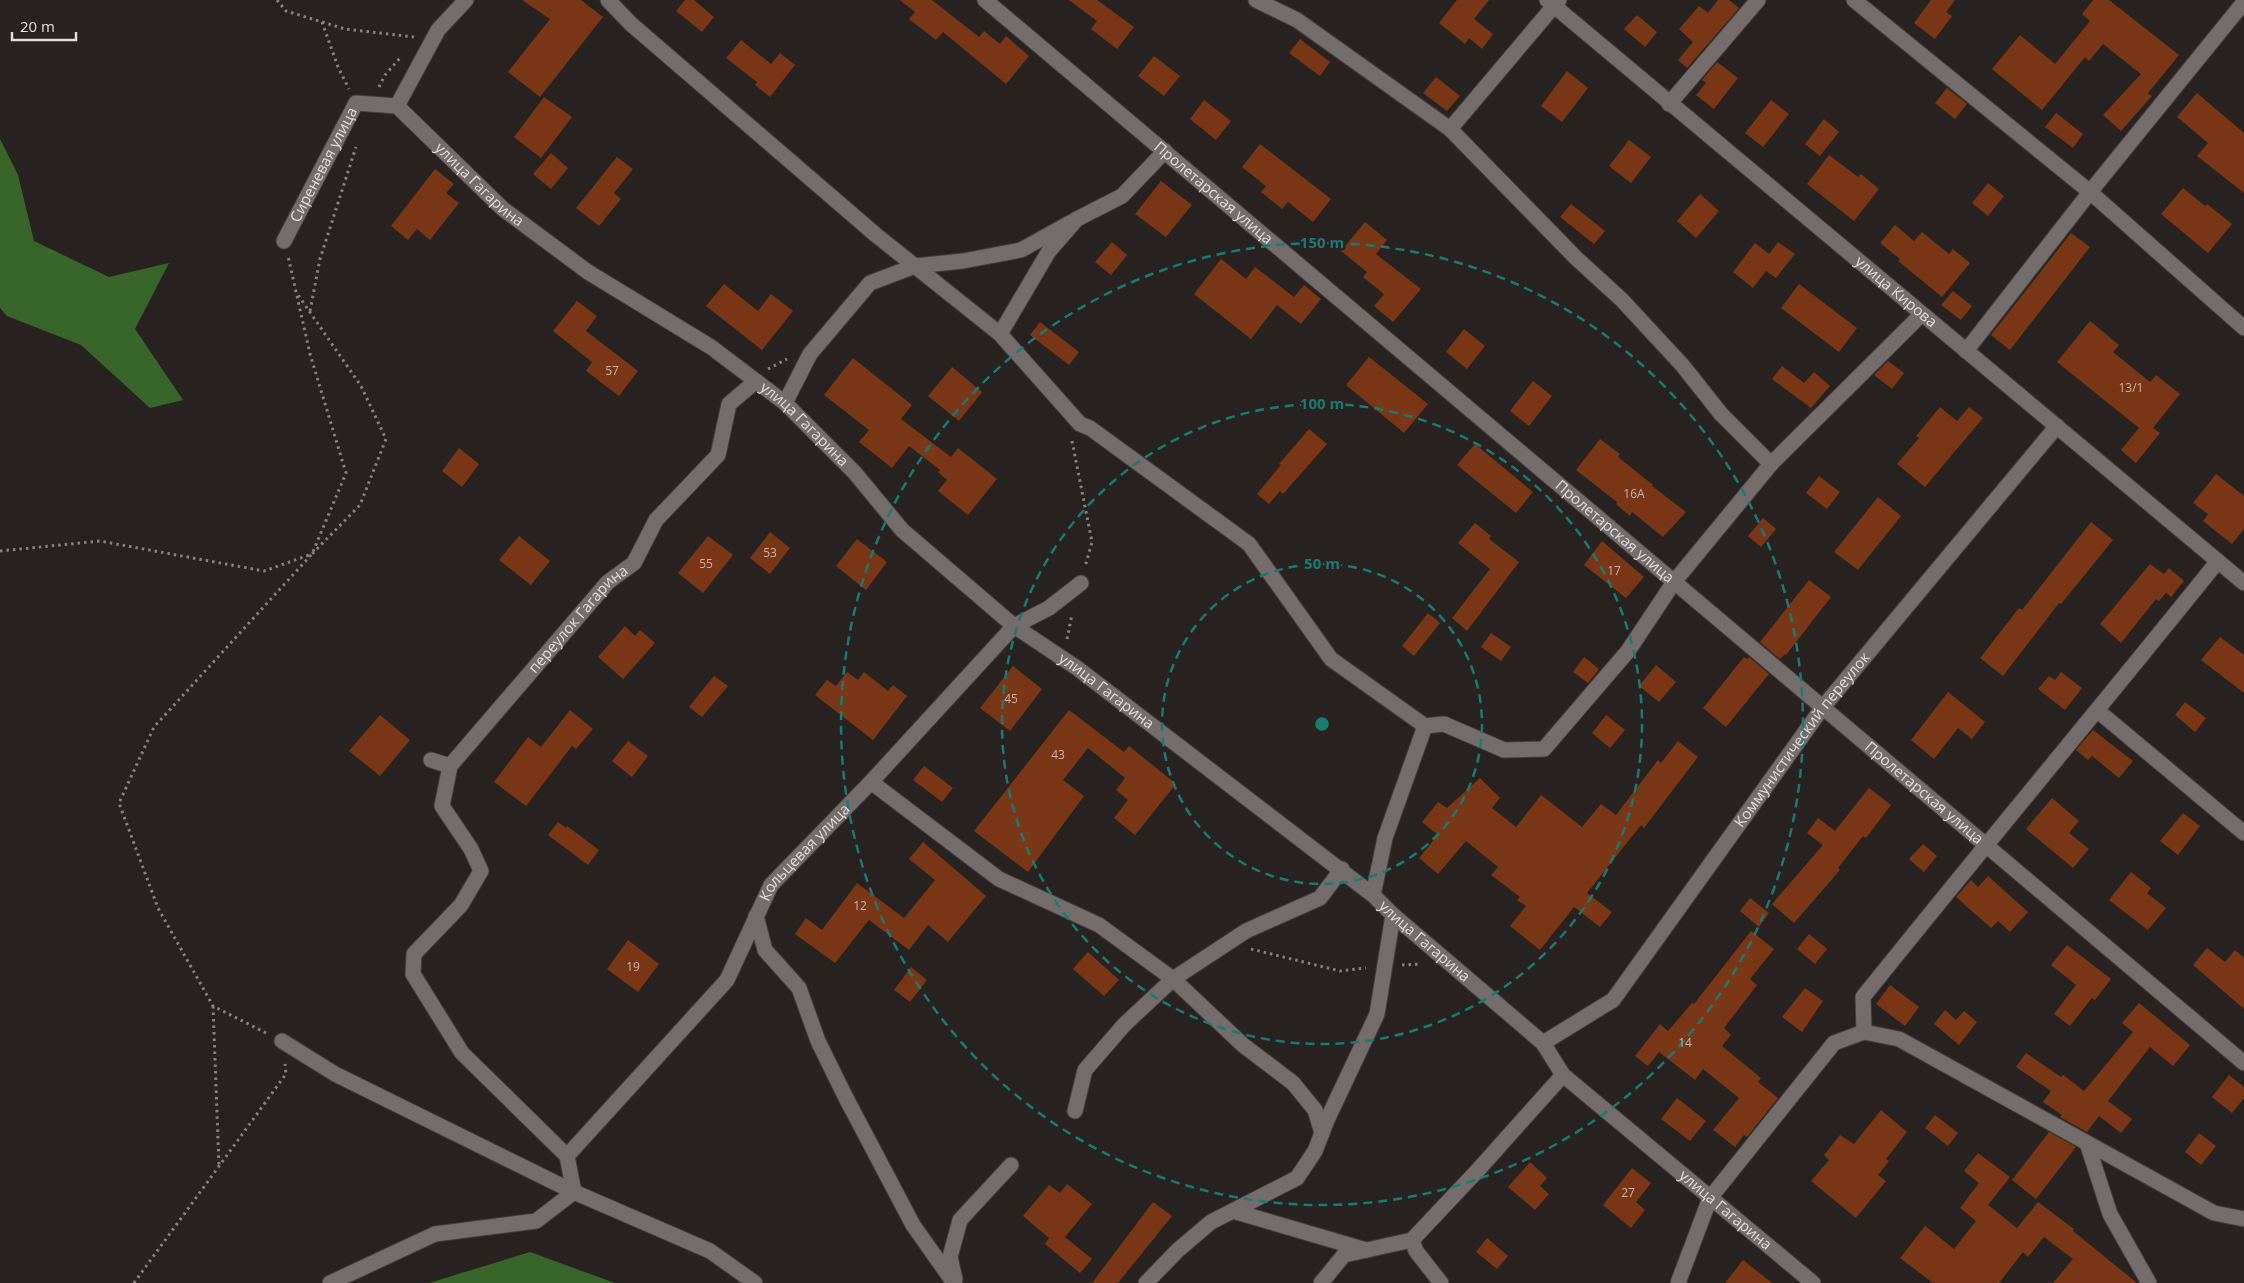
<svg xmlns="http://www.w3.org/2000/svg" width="2244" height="1283" font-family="'Open Sans',sans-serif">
<rect width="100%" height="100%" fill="#282321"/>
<!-- forest -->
<path fill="#386529" d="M 0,139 L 18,175 L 34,241 L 109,277 L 169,263 L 135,329 L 183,400 L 150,408 L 81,345 L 7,316 L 0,308 Z
M 530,1252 L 615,1283 L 429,1283 Z"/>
<!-- building -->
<path fill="#793717" d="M 522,0 L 581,0 L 603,17 L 540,97 L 508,72 L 550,19 Z
M 685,0 L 694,0 L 714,17 L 702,32 L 676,11 Z
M 900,0 L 932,0 L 979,37 L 984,31 L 1000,44 L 1006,36 L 1029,56 L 1006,84 L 943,32 L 936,40 L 909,19 L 915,12 Z
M 1069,0 L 1097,0 L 1134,27 L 1117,49 L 1091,29 L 1097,21 Z
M 1457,0 L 1489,0 L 1474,19 L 1493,34 L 1482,49 L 1469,38 L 1465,44 L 1439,23 Z
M 1718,0 L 1729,0 L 1739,8 L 1687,68 L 1678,60 L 1693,42 L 1679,29 L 1699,6 L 1708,13 Z
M 1931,0 L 1955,0 L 1946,12 L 1952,16 L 1935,39 L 1914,23 Z
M 2093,0 L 2109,0 L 2179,55 L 2148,93 L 2152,96 L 2121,131 L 2103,115 L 2141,74 L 2103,44 L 2089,61 L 2085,57 L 2042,110 L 1992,69 L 2020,35 L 2055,64 L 2090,21 L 2082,14 Z
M 1637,15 L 1657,32 L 1645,47 L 1624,29 Z
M 1300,39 L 1330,62 L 1320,76 L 1289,53 Z
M 741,40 L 771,64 L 780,53 L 795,65 L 770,97 L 755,85 L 757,82 L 726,58 Z
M 1154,56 L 1180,76 L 1164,96 L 1138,76 Z
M 1717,62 L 1738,78 L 1714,109 L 1696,95 L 1706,83 L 1702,80 Z
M 1567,71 L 1588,88 L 1562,122 L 1541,106 Z
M 1436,77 L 1460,96 L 1447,111 L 1423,93 Z
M 1947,88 L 1967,104 L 1955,119 L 1935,103 Z
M 2197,93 L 2244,133 L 2244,193 L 2197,156 L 2208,143 L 2177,117 Z
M 544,97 L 572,117 L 541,158 L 514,137 Z
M 1204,100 L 1231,121 L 1216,140 L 1190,119 Z
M 1771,100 L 1789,114 L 1763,147 L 1745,133 Z
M 2056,113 L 2083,134 L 2073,148 L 2045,127 Z
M 1824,119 L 1839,132 L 1820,156 L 1805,144 Z
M 1629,140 L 1651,157 L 1631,183 L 1609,166 Z
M 1260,144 L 1331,199 L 1313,222 L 1288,202 L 1282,209 L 1261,192 L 1266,186 L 1242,167 Z
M 551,153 L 568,168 L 551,189 L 533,174 Z
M 1829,155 L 1858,177 L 1861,174 L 1879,189 L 1854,221 L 1807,184 Z
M 617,157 L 633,169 L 614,193 L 621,199 L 599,226 L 576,208 Z
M 435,169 L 454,184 L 446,193 L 459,203 L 430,240 L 417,229 L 408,240 L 391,226 Z
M 1161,181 L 1192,205 L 1166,237 L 1135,214 Z
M 1988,183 L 2004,196 L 1988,216 L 1972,203 Z
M 2183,188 L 2205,206 L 2207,204 L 2232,224 L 2208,253 L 2161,214 Z
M 1700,194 L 1719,211 L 1696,238 L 1677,221 Z
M 1571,204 L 1605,231 L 1594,244 L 1560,217 Z
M 1365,222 L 1387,240 L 1376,254 L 1421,289 L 1393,322 L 1374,306 L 1384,294 L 1363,277 L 1367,272 L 1341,251 Z
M 1895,225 L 1914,241 L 1922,232 L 1949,254 L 1953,249 L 1970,263 L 1942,297 L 1898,261 L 1900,259 L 1880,243 Z
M 2071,233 L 2090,247 L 2010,350 L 1991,335 Z
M 1112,242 L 1127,255 L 1111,275 L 1095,262 Z
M 1778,242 L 1795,254 L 1776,278 L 1766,271 L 1753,288 L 1733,272 L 1755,243 L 1769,254 Z
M 1221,259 L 1246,279 L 1255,267 L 1294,297 L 1304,285 L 1321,299 L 1301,324 L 1277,305 L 1251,339 L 1194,294 Z
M 724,284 L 758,311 L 771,294 L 793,311 L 762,350 L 706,306 Z
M 1799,284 L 1857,328 L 1839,352 L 1781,308 Z
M 1953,291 L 1972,306 L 1961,320 L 1941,305 Z
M 577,301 L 597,316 L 586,331 L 638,371 L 619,396 L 586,371 L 592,362 L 553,331 Z
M 2090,321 L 2119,345 L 2113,352 L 2150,382 L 2156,375 L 2180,394 L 2153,428 L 2160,433 L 2136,463 L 2121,450 L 2139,428 L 2057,362 Z
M 1040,322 L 1079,352 L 1069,365 L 1030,335 Z
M 1464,329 L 1485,346 L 1467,369 L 1446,352 Z
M 1369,357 L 1428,404 L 1404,433 L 1346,385 Z
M 853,358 L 912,405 L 901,419 L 951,457 L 958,448 L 997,479 L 968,515 L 938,491 L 947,480 L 938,472 L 940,470 L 909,446 L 892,468 L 859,442 L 869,430 L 824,395 Z
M 1888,361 L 1904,373 L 1892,389 L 1874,375 Z
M 1782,366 L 1804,383 L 1814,372 L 1830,386 L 1811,408 L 1772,379 Z
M 952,367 L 982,392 L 959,421 L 928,396 Z
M 1533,381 L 1552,396 L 1529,426 L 1510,411 Z
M 1940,407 L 1957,421 L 1969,407 L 1983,418 L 1925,487 L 1897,464 L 1919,438 L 1916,436 Z
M 1309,429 L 1327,444 L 1283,494 L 1280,491 L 1269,504 L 1257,494 L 1281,465 L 1279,464 Z
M 1600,439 L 1620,454 L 1618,457 L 1653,485 L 1652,486 L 1686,512 L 1663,537 L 1632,512 L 1630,516 L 1616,504 L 1617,502 L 1576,470 Z
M 1475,444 L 1533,492 L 1516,513 L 1457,465 Z
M 459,448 L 479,464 L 462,487 L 442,471 Z
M 2216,474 L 2244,496 L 2244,529 L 2232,544 L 2203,521 L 2208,514 L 2193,503 Z
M 1819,476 L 1840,492 L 1827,509 L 1806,493 Z
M 1878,497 L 1901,516 L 1858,570 L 1834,552 Z
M 1763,518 L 1776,529 L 1761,547 L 1748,536 Z
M 2091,522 L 2113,540 L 2061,604 L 2059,603 L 2003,676 L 1980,658 L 2019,608 L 2022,610 Z
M 1475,523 L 1491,536 L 1489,539 L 1519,562 L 1467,631 L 1452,618 L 1490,569 L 1458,543 Z
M 770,532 L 790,548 L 770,574 L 750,558 Z
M 519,536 L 550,561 L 531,585 L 499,560 Z
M 708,536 L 733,555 L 703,593 L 678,573 Z
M 857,539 L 887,562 L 866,590 L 836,566 Z
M 1602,541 L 1644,577 L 1626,598 L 1584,565 Z
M 2150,564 L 2164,574 L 2169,568 L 2184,581 L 2171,597 L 2166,593 L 2159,601 L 2156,599 L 2121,643 L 2100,624 Z
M 1809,580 L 1831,597 L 1786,655 L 1785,654 L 1780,659 L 1760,642 Z
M 1428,613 L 1440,623 L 1414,656 L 1402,646 Z
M 625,626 L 635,636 L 640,630 L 655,643 L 623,679 L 598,657 Z
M 1491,633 L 1511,647 L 1501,661 L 1481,647 Z
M 2220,637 L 2244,655 L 2244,693 L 2201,660 Z
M 1584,657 L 1599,669 L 1588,683 L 1573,672 Z
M 1744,657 L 1748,659 L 1749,657 L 1769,674 L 1726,727 L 1703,708 Z
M 1656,665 L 1676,682 L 1659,702 L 1639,686 Z
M 1013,666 L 1042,689 L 1010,731 L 980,708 Z
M 847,672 L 858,680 L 864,672 L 888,691 L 893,685 L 907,696 L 873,740 L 815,695 L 827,680 L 836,686 Z
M 2061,672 L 2082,688 L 2065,710 L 2038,689 L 2049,676 L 2055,680 Z
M 714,676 L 728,686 L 702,717 L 689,707 Z
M 1948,692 L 1985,722 L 1972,739 L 1958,728 L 1934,759 L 1911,740 Z
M 2185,702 L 2206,718 L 2195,732 L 2175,715 Z
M 570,710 L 593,729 L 576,749 L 572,746 L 526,806 L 494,782 L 528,737 L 541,747 Z
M 1069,710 L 1124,752 L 1129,746 L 1176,784 L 1135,835 L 1114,818 L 1128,800 L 1116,790 L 1125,778 L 1088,748 L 1063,780 L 1084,796 L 1028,872 L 974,831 Z
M 380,715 L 410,740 L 380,776 L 349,751 Z
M 1606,715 L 1625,730 L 1610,748 L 1592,733 Z
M 2093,730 L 2133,761 L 2119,778 L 2092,756 L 2088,760 L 2076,750 Z
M 628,741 L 648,756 L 632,777 L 612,761 Z
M 1678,741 L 1698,757 L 1644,828 L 1641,825 L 1587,893 L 1612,912 L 1600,927 L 1574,907 L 1540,950 L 1510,926 L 1526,906 L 1517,900 L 1520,897 L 1491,875 L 1498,867 L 1466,841 L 1438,874 L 1419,858 L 1438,835 L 1422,822 L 1438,802 L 1447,808 L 1480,778 L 1500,798 L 1492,808 L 1516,827 L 1541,795 L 1582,827 L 1601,804 L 1616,815 L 1658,760 L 1661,763 Z
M 924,766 L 953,788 L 942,802 L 913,780 Z
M 1869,788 L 1891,805 L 1866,838 L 1863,836 L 1838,868 L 1840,870 L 1794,923 L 1772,904 L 1823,845 L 1807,833 L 1818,818 L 1835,831 Z
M 2052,798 L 2079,821 L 2069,833 L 2089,849 L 2073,868 L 2026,829 Z
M 2183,813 L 2200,826 L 2178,855 L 2160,841 Z
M 558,822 L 566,828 L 567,826 L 599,850 L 588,865 L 548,835 Z
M 923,842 L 986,896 L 948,942 L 928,925 L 909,950 L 869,920 L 835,963 L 795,934 L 806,918 L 822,930 L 857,883 L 904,918 L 935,880 L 909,859 Z
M 1923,844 L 1937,856 L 1924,872 L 1909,859 Z
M 2131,872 L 2151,888 L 2147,893 L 2166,908 L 2148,930 L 2109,900 Z
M 1988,876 L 2028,912 L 2010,932 L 1998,921 L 1991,928 L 1956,897 L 1971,880 L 1978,887 Z
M 1750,898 L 1769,913 L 1759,927 L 1740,911 Z
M 1751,931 L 1774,949 L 1750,979 L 1757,985 L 1724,1028 L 1731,1035 L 1722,1046 L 1761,1078 L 1758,1082 L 1778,1098 L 1747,1137 L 1744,1135 L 1735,1147 L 1713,1130 L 1739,1098 L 1703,1069 L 1695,1080 L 1659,1052 L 1648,1066 L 1635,1056 L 1660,1024 L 1668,1031 L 1692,1003 L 1694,1004 Z
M 1809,934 L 1827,949 L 1815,964 L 1797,949 Z
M 628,940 L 659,964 L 638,992 L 607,969 Z
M 2067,945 L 2111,979 L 2095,1000 L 2092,998 L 2070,1026 L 2054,1014 L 2076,985 L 2051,965 Z
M 2207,948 L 2225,962 L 2235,950 L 2244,958 L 2244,1009 L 2193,965 Z
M 1088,952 L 1119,980 L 1104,996 L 1073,969 Z
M 911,967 L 927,980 L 910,1002 L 894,990 Z
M 1890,985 L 1919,1007 L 1905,1026 L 1876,1004 Z
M 1805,988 L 1823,1001 L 1802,1032 L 1782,1017 Z
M 2139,1003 L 2190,1045 L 2173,1066 L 2150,1047 L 2108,1101 L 2132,1119 L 2121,1133 L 2099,1116 L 2087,1132 L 2060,1117 L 2062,1115 L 2043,1102 L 2051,1091 L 2016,1067 L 2026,1053 L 2061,1077 L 2063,1075 L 2084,1091 L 2133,1032 L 2122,1023 Z
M 1945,1010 L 1956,1020 L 1964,1011 L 1977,1022 L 1959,1045 L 1934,1024 Z
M 2229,1075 L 2244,1087 L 2244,1098 L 2232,1113 L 2212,1097 Z
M 1677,1098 L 1706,1121 L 1690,1141 L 1661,1119 Z
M 1881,1110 L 1907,1132 L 1886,1159 L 1889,1161 L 1878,1175 L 1886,1181 L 1856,1218 L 1811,1181 L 1829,1160 L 1824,1155 L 1840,1135 L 1854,1144 Z
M 1935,1115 L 1958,1133 L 1948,1146 L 1925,1128 Z
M 2049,1132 L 2076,1147 L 2036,1199 L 2012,1180 Z
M 2199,1133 L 2216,1146 L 2201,1165 L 2185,1152 Z
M 1978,1153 L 2010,1177 L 1988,1205 L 2017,1228 L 2038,1202 L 2074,1229 L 2073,1231 L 2137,1283 L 2053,1283 L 2073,1259 L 2044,1237 L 2028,1257 L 2023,1252 L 1999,1283 L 1933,1283 L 1900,1258 L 1925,1226 L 1954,1249 L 1976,1221 L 1960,1208 L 1979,1183 L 1964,1171 Z
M 1530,1162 L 1547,1178 L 1540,1186 L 1549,1194 L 1535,1210 L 1508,1187 Z
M 1632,1168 L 1651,1183 L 1636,1202 L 1645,1210 L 1631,1228 L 1603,1205 Z
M 1067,1184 L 1092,1204 L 1065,1237 L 1092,1259 L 1080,1273 L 1045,1244 L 1049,1238 L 1023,1216 L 1049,1185 L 1060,1193 Z
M 1153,1202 L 1172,1216 L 1118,1283 L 1092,1283 Z
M 1487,1238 L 1508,1256 L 1497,1269 L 1476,1252 Z
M 1743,1260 L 1772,1283 L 1725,1283 Z"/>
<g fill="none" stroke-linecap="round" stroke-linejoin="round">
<defs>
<g id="minor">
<path d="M 608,0 L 631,24 L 876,235 L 1000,334 L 1080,424 L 1090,428 L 1249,544 L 1331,659 L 1425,726 L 1444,724 L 1504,750 L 1544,749 L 1628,651 L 1674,582 L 1771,464 L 1922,314"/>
<path id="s1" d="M 985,0 L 2244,1063"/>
<path d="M 1256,0 L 1297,20 L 1450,129"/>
<path id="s2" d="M 1547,0 L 2244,583"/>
<path d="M 1559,0 L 1450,129 L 1576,258 L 1622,300 L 1683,366 L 1721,414 L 1771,464"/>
<path d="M 1854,0 L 2090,192 L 2244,328"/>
<path d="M 1669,104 L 1758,0"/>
<path id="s3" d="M 397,106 L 503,209 L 588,272 L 711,347 L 785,403 L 855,473 L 902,530 L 1014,626 L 1077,668 L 1373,895 L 1393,915 L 1543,1043 L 1563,1075 L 1813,1283"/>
<path id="s4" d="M 284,241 L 356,103 L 397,106 L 438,30 L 466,0"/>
<path d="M 1000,334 L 1049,251 L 1077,219 L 1122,196 L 1165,151"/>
<path d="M 1966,351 L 2090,192 L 2244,2"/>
<path d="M 785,403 L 810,354 L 870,283 L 915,266 L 963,261 L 1021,250 L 1077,219"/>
<path d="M 2098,711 L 2244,833"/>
<path id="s5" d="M 431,760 L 450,766 L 608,582 L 634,563 L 656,520 L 718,455 L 729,404 L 756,381"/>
<path d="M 871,782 L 999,879 L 1099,925 L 1173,979 L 1243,1045 L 1293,1083 L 1315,1110 L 1322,1133"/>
<path d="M 1373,895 L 1385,838 L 1425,726"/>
<path d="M 756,916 L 765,950 L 799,988 L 818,1041 L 845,1096 L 913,1225 L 954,1283"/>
<path d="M 1864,1032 L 1863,997 C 1980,851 2100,708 2218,561"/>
<path d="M 282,1041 L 335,1074 L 574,1192 L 710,1251 L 755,1283"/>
<path id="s6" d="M 1543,1043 L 1613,1000 L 1823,707 L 2057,426"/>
<path d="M 1075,1111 L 1085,1070 L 1124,1025 L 1173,979 L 1246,931 L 1320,898 L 1342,869"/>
<path d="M 2087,1143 L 2110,1214 L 2149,1283"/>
<path id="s7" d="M 567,1156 L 727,980 L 771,885 L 871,782 L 1014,626 L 1049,608 L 1081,583"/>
<path d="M 1233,1211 L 1366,1250"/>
<path d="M 955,1279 L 950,1257 L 960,1220 L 1011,1165"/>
<path d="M 330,1283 L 435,1234 L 536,1221 L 574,1192 L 567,1156 L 462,1053 L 413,974 L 414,954 L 461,905 L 481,871 L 471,849 L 442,806 L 450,766"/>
<path d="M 1146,1283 L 1178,1250 L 1211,1222 L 1297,1178 L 1315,1151 L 1327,1120 L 1377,1014 L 1393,915"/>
<path d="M 1321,1283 L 1344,1255 L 1412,1240"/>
<path d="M 1441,1283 L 1416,1251 L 1412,1240 L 1478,1170 L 1563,1075"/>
<path d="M 1678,1283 L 1710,1198 L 1834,1043 L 1864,1032 L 1899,1039 L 2214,1213 L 2244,1219"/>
</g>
</defs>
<!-- minor casing -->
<use href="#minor" stroke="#433e3c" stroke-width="17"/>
<!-- path -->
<path stroke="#878280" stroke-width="3" stroke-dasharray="2.5 4" stroke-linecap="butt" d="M 277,0 L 286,11 L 345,29 L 414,37
M 322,22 L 338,67 L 349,89
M 379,87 L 385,75 L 400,58
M 310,311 L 320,259 L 356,147
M 768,369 L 787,359
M 1072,441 L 1092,542 L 1085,567
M 0,551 L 100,541 L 264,571 L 312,554 L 360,505 L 386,439 L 361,386 L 298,295
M 1067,639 L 1072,614
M 1251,949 L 1340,971 L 1366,968
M 1402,965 L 1421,964
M 213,1006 L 219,1165
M 266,1033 L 213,1006 L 158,908 L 119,803 L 154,727 L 312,554 L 346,473 L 310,354 L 288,256
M 134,1283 L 286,1074 L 285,1064"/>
<!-- minor -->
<use href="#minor" stroke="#746d6b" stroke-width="15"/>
</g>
<!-- distance rings -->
<g fill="none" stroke="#1a7b73" stroke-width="2.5" stroke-dasharray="9 6">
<circle cx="1322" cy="724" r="160"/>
<circle cx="1322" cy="724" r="320"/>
<circle cx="1322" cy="724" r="481"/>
</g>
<g text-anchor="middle" stroke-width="4.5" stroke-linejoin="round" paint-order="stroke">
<!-- number labels -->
<g font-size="12" fill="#c7b4aa">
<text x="612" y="375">57</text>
<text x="2131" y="392">13/1</text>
<text x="1634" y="498">16А</text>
<text x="770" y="557">53</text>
<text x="706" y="568">55</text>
<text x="1614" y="575">17</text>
<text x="1011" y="703">45</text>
<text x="1058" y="759">43</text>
<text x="860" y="910">12</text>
<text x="633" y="971">19</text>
<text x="1685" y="1047">14</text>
<text x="1628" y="1197">27</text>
</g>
<!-- street labels -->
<g font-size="15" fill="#e1dddb" stroke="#282321">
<text dy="5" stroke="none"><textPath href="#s4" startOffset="86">Сиреневая улица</textPath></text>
<text dy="5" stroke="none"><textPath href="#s3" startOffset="114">улица Гагарина</textPath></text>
<text dy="5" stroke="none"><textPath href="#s1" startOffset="299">Пролетарская улица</textPath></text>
<text dy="5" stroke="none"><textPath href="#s2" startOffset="455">улица Кирова</textPath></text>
<text dy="5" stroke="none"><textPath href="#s3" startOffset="519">улица Гагарина</textPath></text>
<text dy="5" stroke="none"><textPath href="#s1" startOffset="824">Пролетарская улица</textPath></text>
<text dy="5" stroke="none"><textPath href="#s5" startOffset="215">переулок Гагарина</textPath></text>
<text dy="5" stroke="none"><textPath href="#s3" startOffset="924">улица Гагарина</textPath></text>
<text dy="5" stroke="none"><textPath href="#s6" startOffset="404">Коммунистический переулок</textPath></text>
<text dy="5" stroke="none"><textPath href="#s1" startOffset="1229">Пролетарская улица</textPath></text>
<text dy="5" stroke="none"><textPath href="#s7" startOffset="389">Кольцевая улица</textPath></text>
<text dy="5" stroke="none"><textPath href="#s3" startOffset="1329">улица Гагарина</textPath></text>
<text dy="5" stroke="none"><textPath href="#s3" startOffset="1734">улица Гагарина</textPath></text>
</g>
</g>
<circle cx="1322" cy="724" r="8" fill="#1a7b73" stroke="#282321" stroke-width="2.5"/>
<g font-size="15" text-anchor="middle" font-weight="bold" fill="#1a7b73" stroke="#282321" stroke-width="4.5" stroke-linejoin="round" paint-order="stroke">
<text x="1322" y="248">150 m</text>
<text x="1322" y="409">100 m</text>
<text x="1322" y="569">50 m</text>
</g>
<!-- scale -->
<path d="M12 32v8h64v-8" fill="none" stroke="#e1dddb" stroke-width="2.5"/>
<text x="20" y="32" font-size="15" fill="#e1dddb" stroke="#282321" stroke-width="4" paint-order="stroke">20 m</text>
</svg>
